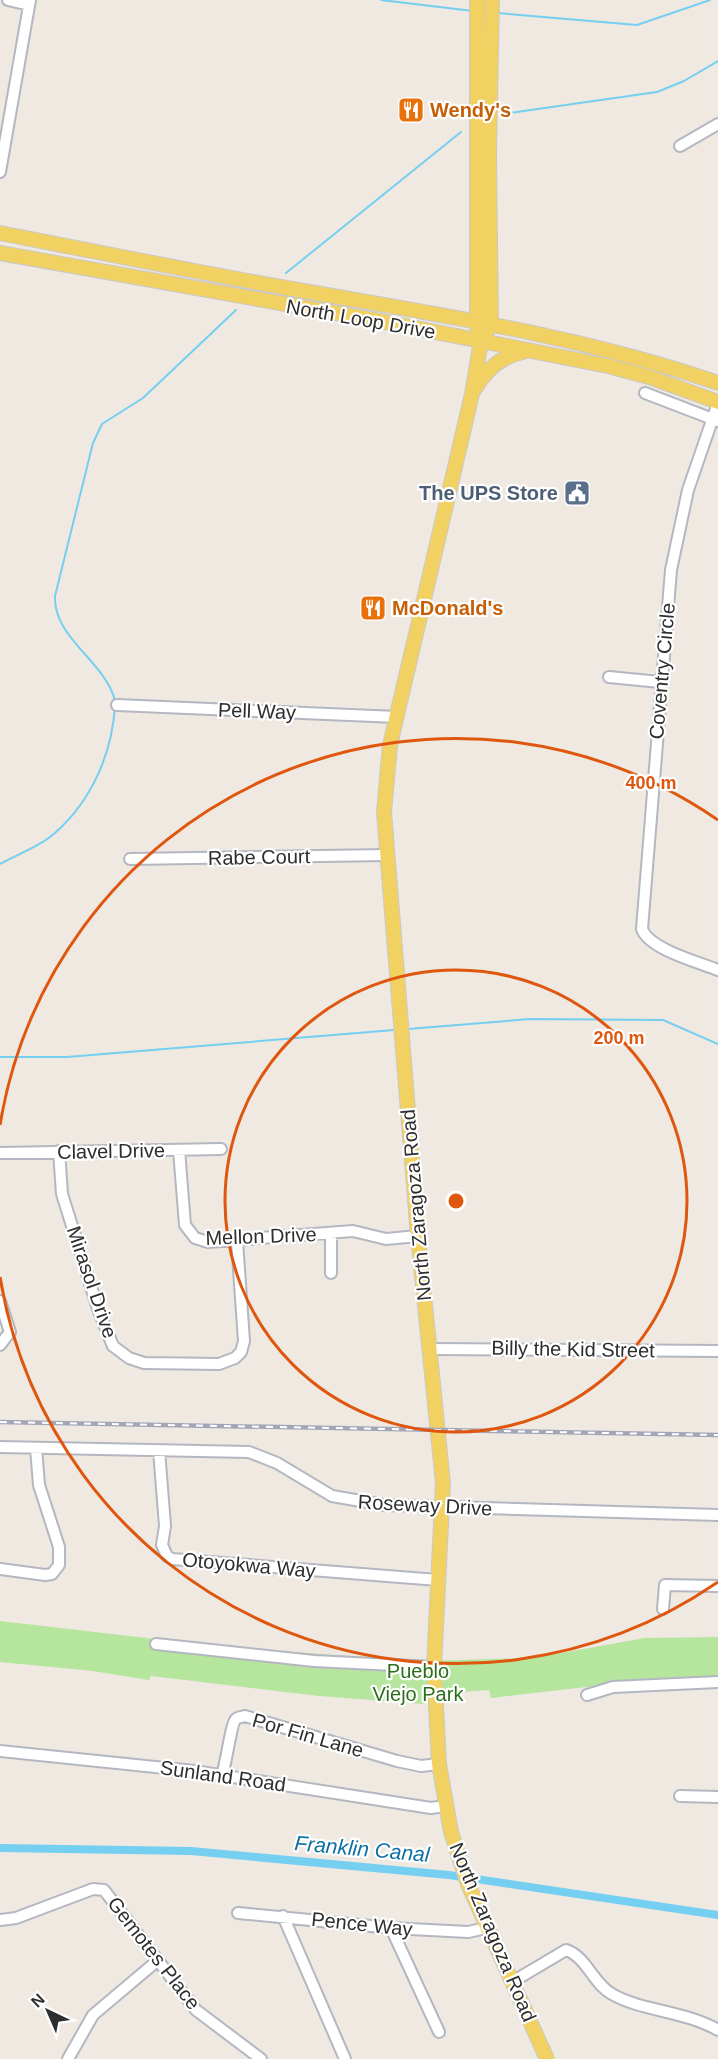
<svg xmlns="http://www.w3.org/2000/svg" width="718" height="2059" font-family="Arial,sans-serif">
<rect width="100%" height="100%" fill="#efe9e1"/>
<!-- green -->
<path fill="#b6e59e" d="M 0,1621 L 224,1647 L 421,1661 L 533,1658 L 645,1638 L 718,1637 L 718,1678 L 656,1679 L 491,1698 L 489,1690 L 447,1693 L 423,1704 L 319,1696 L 151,1676 L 149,1680 L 93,1671 L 0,1662 Z"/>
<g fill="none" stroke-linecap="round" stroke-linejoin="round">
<!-- stream -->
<path stroke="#75cff0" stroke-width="2" d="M 381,0 L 473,11
M 497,13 L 637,25 L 710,0
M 503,114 L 657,92 L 684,81 L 718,61
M 286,273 L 461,132
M 115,701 C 106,662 53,638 55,596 L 93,443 L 102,424 L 143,398 L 236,310
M 0,864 C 18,854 41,846 56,832 C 92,800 112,753 115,706
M 408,1029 L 530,1019 L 663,1020 L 718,1044
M 0,1057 L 67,1057 L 394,1030"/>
<!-- canal -->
<path stroke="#75cff0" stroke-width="8" d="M 0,1848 L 191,1851 L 449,1875 L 718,1915"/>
<defs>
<path id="minor" d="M 8,0 L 29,5
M 680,146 L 718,124
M 0,172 L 30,0
M 645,393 L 718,421
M 718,403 L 688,490 L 671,570 L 642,929 C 649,949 698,962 718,970
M 609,677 L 660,682
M 117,705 L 397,717
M 130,859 L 387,855
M 179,1150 L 185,1225 L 195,1238 L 208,1242 L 353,1231 L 386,1239 L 418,1236
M 59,1151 L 62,1194 L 98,1309 L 113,1346 L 129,1358 L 144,1363 L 219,1364 L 235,1358 L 241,1352 L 244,1341 L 237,1241
M 0,1153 L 221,1149
M 331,1233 L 331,1273
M 0,1301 L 10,1332 L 0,1345
M 429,1349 L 718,1351
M 0,1447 L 249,1452 L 277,1463 L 332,1496 L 384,1505 L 718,1515
M 159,1450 L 165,1526 L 162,1545 L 167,1556 L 172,1559 L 438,1580
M 0,1569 L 45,1575 L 52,1574 L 59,1565 L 59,1547 L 39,1485 L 36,1448
M 663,1609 L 665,1585 L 718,1586
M 156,1644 L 314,1661 L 434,1667
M 587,1695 L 613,1687 L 718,1682
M 0,1751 L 194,1771 L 431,1808 L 445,1806
M 222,1775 C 226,1765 231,1723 236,1719 C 238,1717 242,1717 245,1716 L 397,1761 L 421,1766 L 439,1764
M 680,1796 L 718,1797
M 238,1913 L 391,1928 L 468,1932 L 486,1928
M 283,1916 L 345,2059
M 0,1920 L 16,1918 L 93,1889 L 104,1890 L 196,2010 L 261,2059
M 391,1928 L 439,2032
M 512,1982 L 566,1950 C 587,1957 593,1984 612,1994 C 641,2011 685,2011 718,2030
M 68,2059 L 93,2015 L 157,1961"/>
<path id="major" d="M 477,0 L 477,327
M 492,0 L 489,154 L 491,325 L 481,341 L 472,394 L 390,745 L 384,812 L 418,1236 L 443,1483 L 434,1667 L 439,1764 L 451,1832 L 468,1884 L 547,2059
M 0,233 C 99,252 199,273 298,290 C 439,315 582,336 718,383
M 0,253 L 375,320 L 608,366 L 649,377 L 718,402
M 474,390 C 485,371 501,356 523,352"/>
</defs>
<!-- minor casing -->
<use href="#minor" stroke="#b4b7c1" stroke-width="14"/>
<!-- major casing -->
<use href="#major" stroke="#c9c9c9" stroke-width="16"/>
<!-- minor -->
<use href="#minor" stroke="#fff" stroke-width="10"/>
<!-- major -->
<use href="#major" stroke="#f2d163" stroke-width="14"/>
<defs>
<path id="rail" d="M 0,1422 L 718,1435"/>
</defs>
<!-- rail casing -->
<use href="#rail" stroke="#a3a6b8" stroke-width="4.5"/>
<!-- rail -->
<use href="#rail" stroke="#fff" stroke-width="2" stroke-dasharray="7" stroke-linecap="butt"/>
</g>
<!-- distance rings -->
<g fill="none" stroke="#df570e" stroke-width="3">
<circle cx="456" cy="1201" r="231"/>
<path d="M718 1582A462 462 0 0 1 0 1277M0 1125A462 462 0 0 1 718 820"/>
</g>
<!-- icons -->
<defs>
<symbol id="restaurant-square" viewBox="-11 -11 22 22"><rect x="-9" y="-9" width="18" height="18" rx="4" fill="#e8710a" stroke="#fff"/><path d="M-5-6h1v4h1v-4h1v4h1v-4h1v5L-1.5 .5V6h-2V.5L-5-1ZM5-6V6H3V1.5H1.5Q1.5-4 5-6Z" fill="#fff"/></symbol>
<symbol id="civic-square" viewBox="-11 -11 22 22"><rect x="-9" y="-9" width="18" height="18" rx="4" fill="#5c6f8a" stroke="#fff"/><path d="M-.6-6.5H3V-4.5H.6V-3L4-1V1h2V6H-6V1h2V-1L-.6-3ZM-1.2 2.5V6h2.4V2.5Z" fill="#fff"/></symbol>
</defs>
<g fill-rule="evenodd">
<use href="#restaurant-square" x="396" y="95" width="30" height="30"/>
<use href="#civic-square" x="562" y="478" width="30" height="30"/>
<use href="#restaurant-square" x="358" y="593" width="30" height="30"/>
</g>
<g text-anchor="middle" stroke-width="4.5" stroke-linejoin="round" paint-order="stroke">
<!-- food labels -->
<g font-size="20" font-weight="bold" fill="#c56008" stroke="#fff" text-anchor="start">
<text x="430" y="117">Wendy's</text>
<text x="392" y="615">McDonald's</text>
</g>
<!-- street labels -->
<g font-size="20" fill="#2e2e2e" stroke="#fff">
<text transform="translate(361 319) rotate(10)" y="7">North Loop Drive</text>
<text transform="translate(662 671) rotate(-85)" y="7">Coventry Circle</text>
<text transform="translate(257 711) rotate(2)" y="7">Pell Way</text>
<text transform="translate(259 857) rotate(-1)" y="7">Rabe Court</text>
<text transform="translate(111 1151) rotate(-1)" y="7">Clavel Drive</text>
<text transform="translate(416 1205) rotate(-95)" y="7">North Zaragoza Road</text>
<text transform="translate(261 1236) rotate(-2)" y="7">Mellon Drive</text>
<text transform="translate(92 1282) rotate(71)" y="7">Mirasol Drive</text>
<text transform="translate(573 1349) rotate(1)" y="7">Billy the Kid Street</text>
<text transform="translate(425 1505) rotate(3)" y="7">Roseway Drive</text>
<text transform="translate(249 1565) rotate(5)" y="7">Otoyokwa Way</text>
<text transform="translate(308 1735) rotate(16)" y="7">Por Fin Lane</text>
<text transform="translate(223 1776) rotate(8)" y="7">Sunland Road</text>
<text transform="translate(362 1924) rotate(6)" y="7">Pence Way</text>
<text transform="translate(493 1932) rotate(67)" y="7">North Zaragoza Road</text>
<text transform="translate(154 1953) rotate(52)" y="7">Gemotes Place</text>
</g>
<!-- service labels -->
<g font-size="20" font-weight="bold" fill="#4e5e75" stroke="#fff" text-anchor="end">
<text x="558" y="500">The UPS Store</text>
</g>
<!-- park labels -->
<g font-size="20" fill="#2c6e1b" stroke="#fff">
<text x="418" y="1678">Pueblo<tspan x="418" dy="23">Viejo Park</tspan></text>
</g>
<!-- water labels -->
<g font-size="21" font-style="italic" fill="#0d6fa3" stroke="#fff">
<text transform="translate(362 1849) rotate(5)" y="7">Franklin Canal</text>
</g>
</g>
<circle cx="456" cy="1201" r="9" fill="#df570e" stroke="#fff" stroke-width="3"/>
<g font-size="18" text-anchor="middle" font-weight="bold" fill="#df570e" stroke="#fff" stroke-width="4.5" stroke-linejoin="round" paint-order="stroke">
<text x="651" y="789">400 m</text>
<text x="619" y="1044">200 m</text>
</g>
<!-- north arrow -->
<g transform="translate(48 2011) rotate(316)" stroke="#ffffff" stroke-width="4.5" paint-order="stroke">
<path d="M0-4.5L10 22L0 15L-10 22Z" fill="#2e2e2e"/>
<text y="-9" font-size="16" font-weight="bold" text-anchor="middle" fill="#2e2e2e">N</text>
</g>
</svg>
